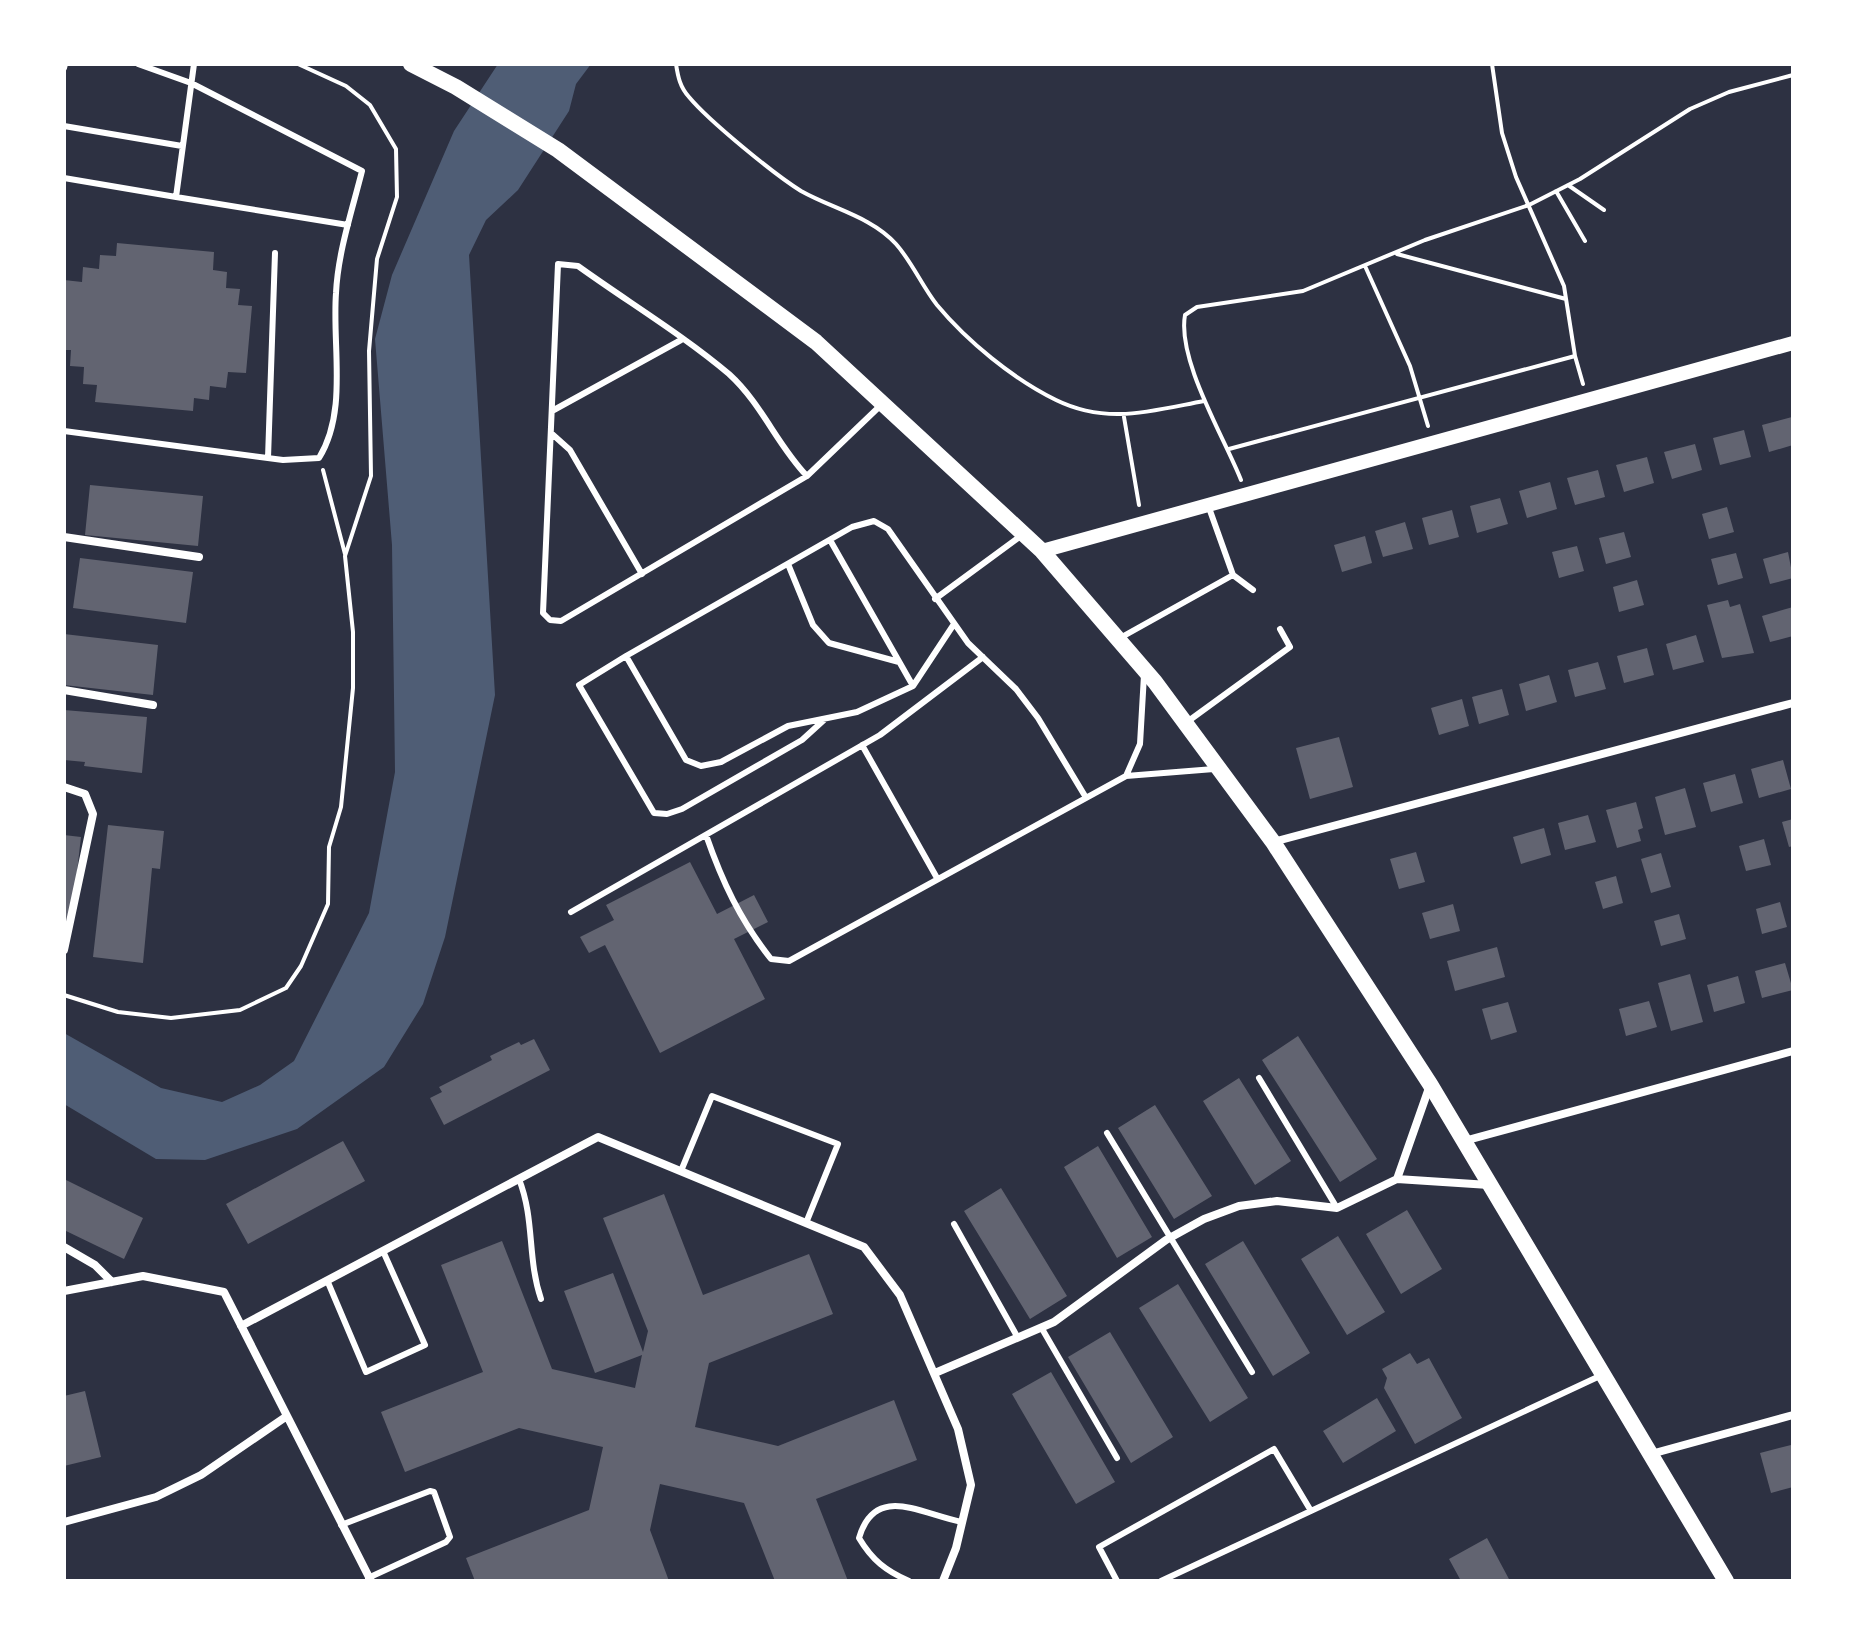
<svg xmlns="http://www.w3.org/2000/svg" width="1857" height="1645" font-family="Arial,sans-serif">
<rect width="100%" height="100%" fill="#2d3142"/>
<!-- water -->
<path fill="#4f5d75" d="M 498,64 L 591,64 L 576,84 L 569,111 L 518,190 L 486,220 L 469,255 L 495,695 L 445,937 L 423,1004 L 384,1067 L 297,1129 L 205,1160 L 156,1159 L 64,1104 L 64,1033 L 161,1088 L 222,1102 L 260,1085 L 294,1061 L 369,913 L 395,772 L 392,545 L 375,339 L 392,275 L 454,131 Z"/>
<!-- building -->
<path fill="#626471" d="M 117,243 L 214,252 L 213,270 L 227,272 L 226,288 L 240,289 L 238,305 L 252,306 L 246,373 L 228,372 L 226,388 L 210,386 L 209,400 L 194,398 L 193,411 L 95,402 L 97,385 L 83,384 L 84,367 L 70,366 L 71,350 L 64,350 L 64,280 L 82,282 L 83,267 L 99,269 L 100,255 L 116,256 Z
M 1792,417 L 1793,445 L 1769,452 L 1762,425 Z
M 1744,430 L 1751,457 L 1720,465 L 1713,438 Z
M 1695,444 L 1702,470 L 1672,479 L 1664,452 Z
M 1647,457 L 1654,483 L 1624,492 L 1616,465 Z
M 1598,470 L 1605,497 L 1575,505 L 1567,478 Z
M 1550,482 L 1557,509 L 1527,518 L 1519,491 Z
M 90,485 L 203,496 L 198,546 L 85,535 Z
M 1500,498 L 1508,524 L 1477,533 L 1470,506 Z
M 1727,507 L 1734,532 L 1709,539 L 1702,514 Z
M 1452,510 L 1459,537 L 1429,545 L 1422,518 Z
M 1405,522 L 1413,549 L 1383,557 L 1375,531 Z
M 1624,532 L 1631,557 L 1606,564 L 1599,538 Z
M 1365,536 L 1372,563 L 1342,572 L 1334,545 Z
M 1577,546 L 1584,571 L 1559,578 L 1552,552 Z
M 1788,552 L 1793,578 L 1770,584 L 1763,559 Z
M 1736,553 L 1743,578 L 1718,585 L 1711,559 Z
M 80,558 L 193,572 L 186,623 L 73,608 Z
M 1637,580 L 1644,605 L 1619,612 L 1613,587 Z
M 1728,600 L 1730,607 L 1740,604 L 1754,653 L 1722,658 L 1707,605 Z
M 1793,607 L 1793,636 L 1770,642 L 1762,616 Z
M 64,634 L 158,645 L 153,695 L 64,685 Z
M 1696,635 L 1704,662 L 1673,670 L 1666,644 Z
M 1647,648 L 1654,675 L 1624,683 L 1617,656 Z
M 1598,662 L 1606,689 L 1575,697 L 1568,670 Z
M 1549,675 L 1557,702 L 1526,711 L 1519,684 Z
M 1502,689 L 1509,715 L 1479,724 L 1472,697 Z
M 1462,699 L 1469,726 L 1439,735 L 1431,708 Z
M 64,710 L 147,717 L 142,773 L 84,766 L 85,762 L 64,760 Z
M 1339,737 L 1353,787 L 1310,799 L 1296,748 Z
M 1783,760 L 1791,789 L 1759,798 L 1751,769 Z
M 1735,774 L 1743,803 L 1711,812 L 1703,783 Z
M 1685,788 L 1696,827 L 1665,835 L 1655,797 Z
M 1636,802 L 1643,828 L 1638,830 L 1641,841 L 1617,848 L 1606,810 Z
M 1588,815 L 1596,842 L 1565,850 L 1558,823 Z
M 1793,819 L 1793,846 L 1789,847 L 1782,822 Z
M 108,825 L 164,831 L 160,869 L 152,868 L 143,963 L 93,957 Z
M 1544,828 L 1551,855 L 1521,864 L 1513,837 Z
M 64,835 L 81,837 L 68,949 L 64,949 Z
M 1764,839 L 1771,865 L 1746,871 L 1739,846 Z
M 1416,852 L 1425,882 L 1399,889 L 1390,859 Z
M 1661,853 L 1671,887 L 1651,893 L 1641,859 Z
M 690,862 L 717,914 L 754,895 L 768,922 L 734,939 L 765,999 L 660,1053 L 605,945 L 589,953 L 580,937 L 614,920 L 606,905 Z
M 1616,876 L 1623,903 L 1603,909 L 1595,882 Z
M 1780,902 L 1787,927 L 1762,934 L 1756,909 Z
M 1453,904 L 1460,931 L 1430,939 L 1422,913 Z
M 1679,914 L 1686,939 L 1661,946 L 1654,921 Z
M 1497,947 L 1505,977 L 1455,991 L 1447,961 Z
M 1785,963 L 1793,990 L 1762,998 L 1755,971 Z
M 1690,974 L 1703,1022 L 1671,1031 L 1658,983 Z
M 1738,976 L 1745,1003 L 1714,1012 L 1707,985 Z
M 1649,1001 L 1657,1027 L 1626,1036 L 1619,1009 Z
M 1508,1002 L 1517,1032 L 1491,1040 L 1482,1009 Z
M 1298,1036 L 1377,1159 L 1340,1182 L 1262,1060 Z
M 534,1039 L 550,1070 L 444,1125 L 430,1098 L 442,1092 L 439,1087 L 492,1060 L 490,1056 L 519,1042 L 521,1045 Z
M 1239,1078 L 1291,1161 L 1255,1185 L 1203,1101 Z
M 1155,1105 L 1212,1196 L 1174,1219 L 1118,1128 Z
M 343,1141 L 365,1181 L 248,1244 L 226,1204 Z
M 1098,1146 L 1152,1237 L 1117,1258 L 1064,1167 Z
M 64,1179 L 143,1218 L 124,1259 L 64,1230 Z
M 1001,1188 L 1067,1296 L 1030,1319 L 964,1211 Z
M 664,1194 L 703,1295 L 809,1254 L 833,1314 L 709,1363 L 695,1427 L 778,1446 L 894,1400 L 917,1460 L 816,1499 L 848,1581 L 775,1581 L 744,1503 L 660,1484 L 650,1530 L 669,1581 L 475,1581 L 466,1558 L 589,1510 L 603,1447 L 519,1428 L 405,1472 L 381,1412 L 483,1372 L 441,1265 L 502,1241 L 552,1369 L 635,1388 L 642,1355 L 595,1373 L 564,1291 L 613,1273 L 643,1352 L 648,1331 L 603,1218 Z
M 1407,1210 L 1442,1269 L 1401,1294 L 1366,1234 Z
M 1338,1236 L 1385,1312 L 1347,1335 L 1301,1259 Z
M 1243,1241 L 1310,1353 L 1273,1376 L 1205,1264 Z
M 1178,1284 L 1248,1398 L 1210,1422 L 1139,1308 Z
M 1110,1332 L 1173,1437 L 1131,1463 L 1068,1357 Z
M 1410,1353 L 1417,1364 L 1429,1358 L 1462,1418 L 1415,1444 L 1384,1388 L 1387,1378 L 1382,1369 Z
M 1051,1372 L 1115,1482 L 1076,1504 L 1012,1394 Z
M 85,1391 L 101,1457 L 64,1466 L 64,1396 Z
M 1377,1398 L 1396,1431 L 1343,1463 L 1323,1431 Z
M 1791,1445 L 1793,1487 L 1771,1493 L 1760,1453 Z
M 1487,1538 L 1510,1581 L 1461,1581 L 1449,1559 Z"/>
<g fill="none" stroke-linecap="round" stroke-linejoin="round">
<!-- path -->
<path stroke="#fff" stroke-width="4" d="M 676,64 C 678,77 680,87 689,97 C 709,121 775,175 801,191 C 833,209 872,217 896,244 C 912,262 922,286 937,305 C 967,341 1013,379 1056,400 C 1107,425 1151,411 1204,401
M 1568,185 L 1604,210
M 1556,191 L 1585,241
M 1397,254 L 1566,299
M 1365,266 L 1410,366 L 1428,426
M 1575,356 L 1583,384
M 1124,417 L 1139,505
M 1229,449 L 1575,356 L 1564,286 L 1516,177 L 1502,133 L 1492,64
M 323,470 L 345,554
M 1241,480 C 1224,437 1177,360 1185,315 L 1197,307 L 1303,291 L 1425,240 L 1529,205 L 1580,179 L 1690,109 L 1729,92 L 1793,75
M 64,995 L 118,1012 L 171,1018 L 240,1010 L 286,988 L 301,966 L 328,904 L 329,847 L 341,807 L 353,688 L 353,632 L 345,556 L 371,476 L 369,351 L 377,259 L 397,197 L 396,149 L 370,105 L 346,86 L 298,64"/>
<!-- service -->
<path stroke="#fff" stroke-width="6" d="M 64,68 L 65,64
M 64,126 L 182,146
M 64,178 L 176,197 L 194,64
M 176,197 L 348,225
M 552,411 L 681,340
M 64,431 L 283,460 L 319,458 C 348,411 332,347 336,293 C 338,252 352,211 362,171 L 191,83 L 138,64
M 551,433 L 570,450 L 642,574
M 268,458 L 275,253
M 807,476 C 777,445 762,404 729,374 C 683,335 628,302 578,266 L 558,264 L 543,613 L 550,620 L 561,621 L 807,476 L 880,406
M 830,540 L 913,686
M 788,564 L 813,625 L 829,643 L 899,662
M 1233,575 L 1253,590
M 935,599 L 1022,535
M 954,624 L 913,686 L 857,712 L 788,726 L 721,762 L 701,766 L 686,760 L 626,656 L 852,527 L 874,521 L 888,529 L 968,643 L 1016,689 L 1038,718 L 1085,796
M 1120,638 L 1233,575 L 1208,505
M 626,656 L 579,685 L 654,813 L 667,814 L 682,809 L 802,740 L 824,720
M 1187,722 L 1290,647 L 1280,629
M 862,745 L 937,878
M 1126,776 L 1140,744 L 1144,675
M 706,835 C 722,881 740,920 771,959 L 789,961 L 1126,776 L 1214,769
M 571,912 L 880,735 L 983,657
M 1259,1078 L 1337,1208
M 1107,1133 L 1252,1372
M 681,1171 L 712,1096 L 838,1144 L 806,1223
M 519,1179 C 535,1220 527,1258 541,1299
M 954,1224 L 1018,1338
M 327,1280 L 366,1372 L 425,1345 L 383,1251
M 1041,1327 L 1117,1458
M 341,1525 L 430,1491 L 434,1492 L 450,1537 L 446,1542 L 368,1578
M 909,1581 C 886,1571 872,1560 859,1538 C 875,1483 921,1514 962,1522
M 1117,1581 L 1099,1547 L 1274,1449 L 1311,1511
M 1161,1581 L 1602,1375"/>
<!-- minor -->
<path stroke="#fff" stroke-width="8" d="M 64,537 L 199,557
M 64,690 L 153,705
M 64,787 L 85,794 L 93,814 L 64,950
M 1273,842 L 1793,703
M 1464,1141 L 1793,1051
M 1397,1179 L 1430,1085
M 64,1247 L 95,1265 L 112,1282
M 64,1291 L 143,1276 L 224,1292 L 371,1581
M 241,1326 L 598,1137 L 864,1247 L 900,1295 L 958,1429 L 971,1485 L 956,1548 L 943,1581
M 935,1373 L 1054,1322 L 1166,1240 L 1204,1219 L 1239,1206 L 1277,1201 L 1337,1208 L 1397,1179 L 1489,1185
M 1651,1454 L 1793,1415
M 64,1522 L 156,1497 L 201,1475 L 287,1416"/>
<!-- tertiary -->
<path stroke="#fff" stroke-width="14" d="M 1042,551 L 1793,343"/>
<!-- secondary -->
<path stroke="#fff" stroke-width="16" d="M 411,64 L 456,87 L 558,150 L 816,342 L 1042,551 L 1155,682 L 1273,842 L 1430,1084 L 1726,1581"/>
</g>
<!-- border -->
<rect width="1857" height="1645" fill="none" stroke="#ffffff" stroke-width="132"/>
</svg>
